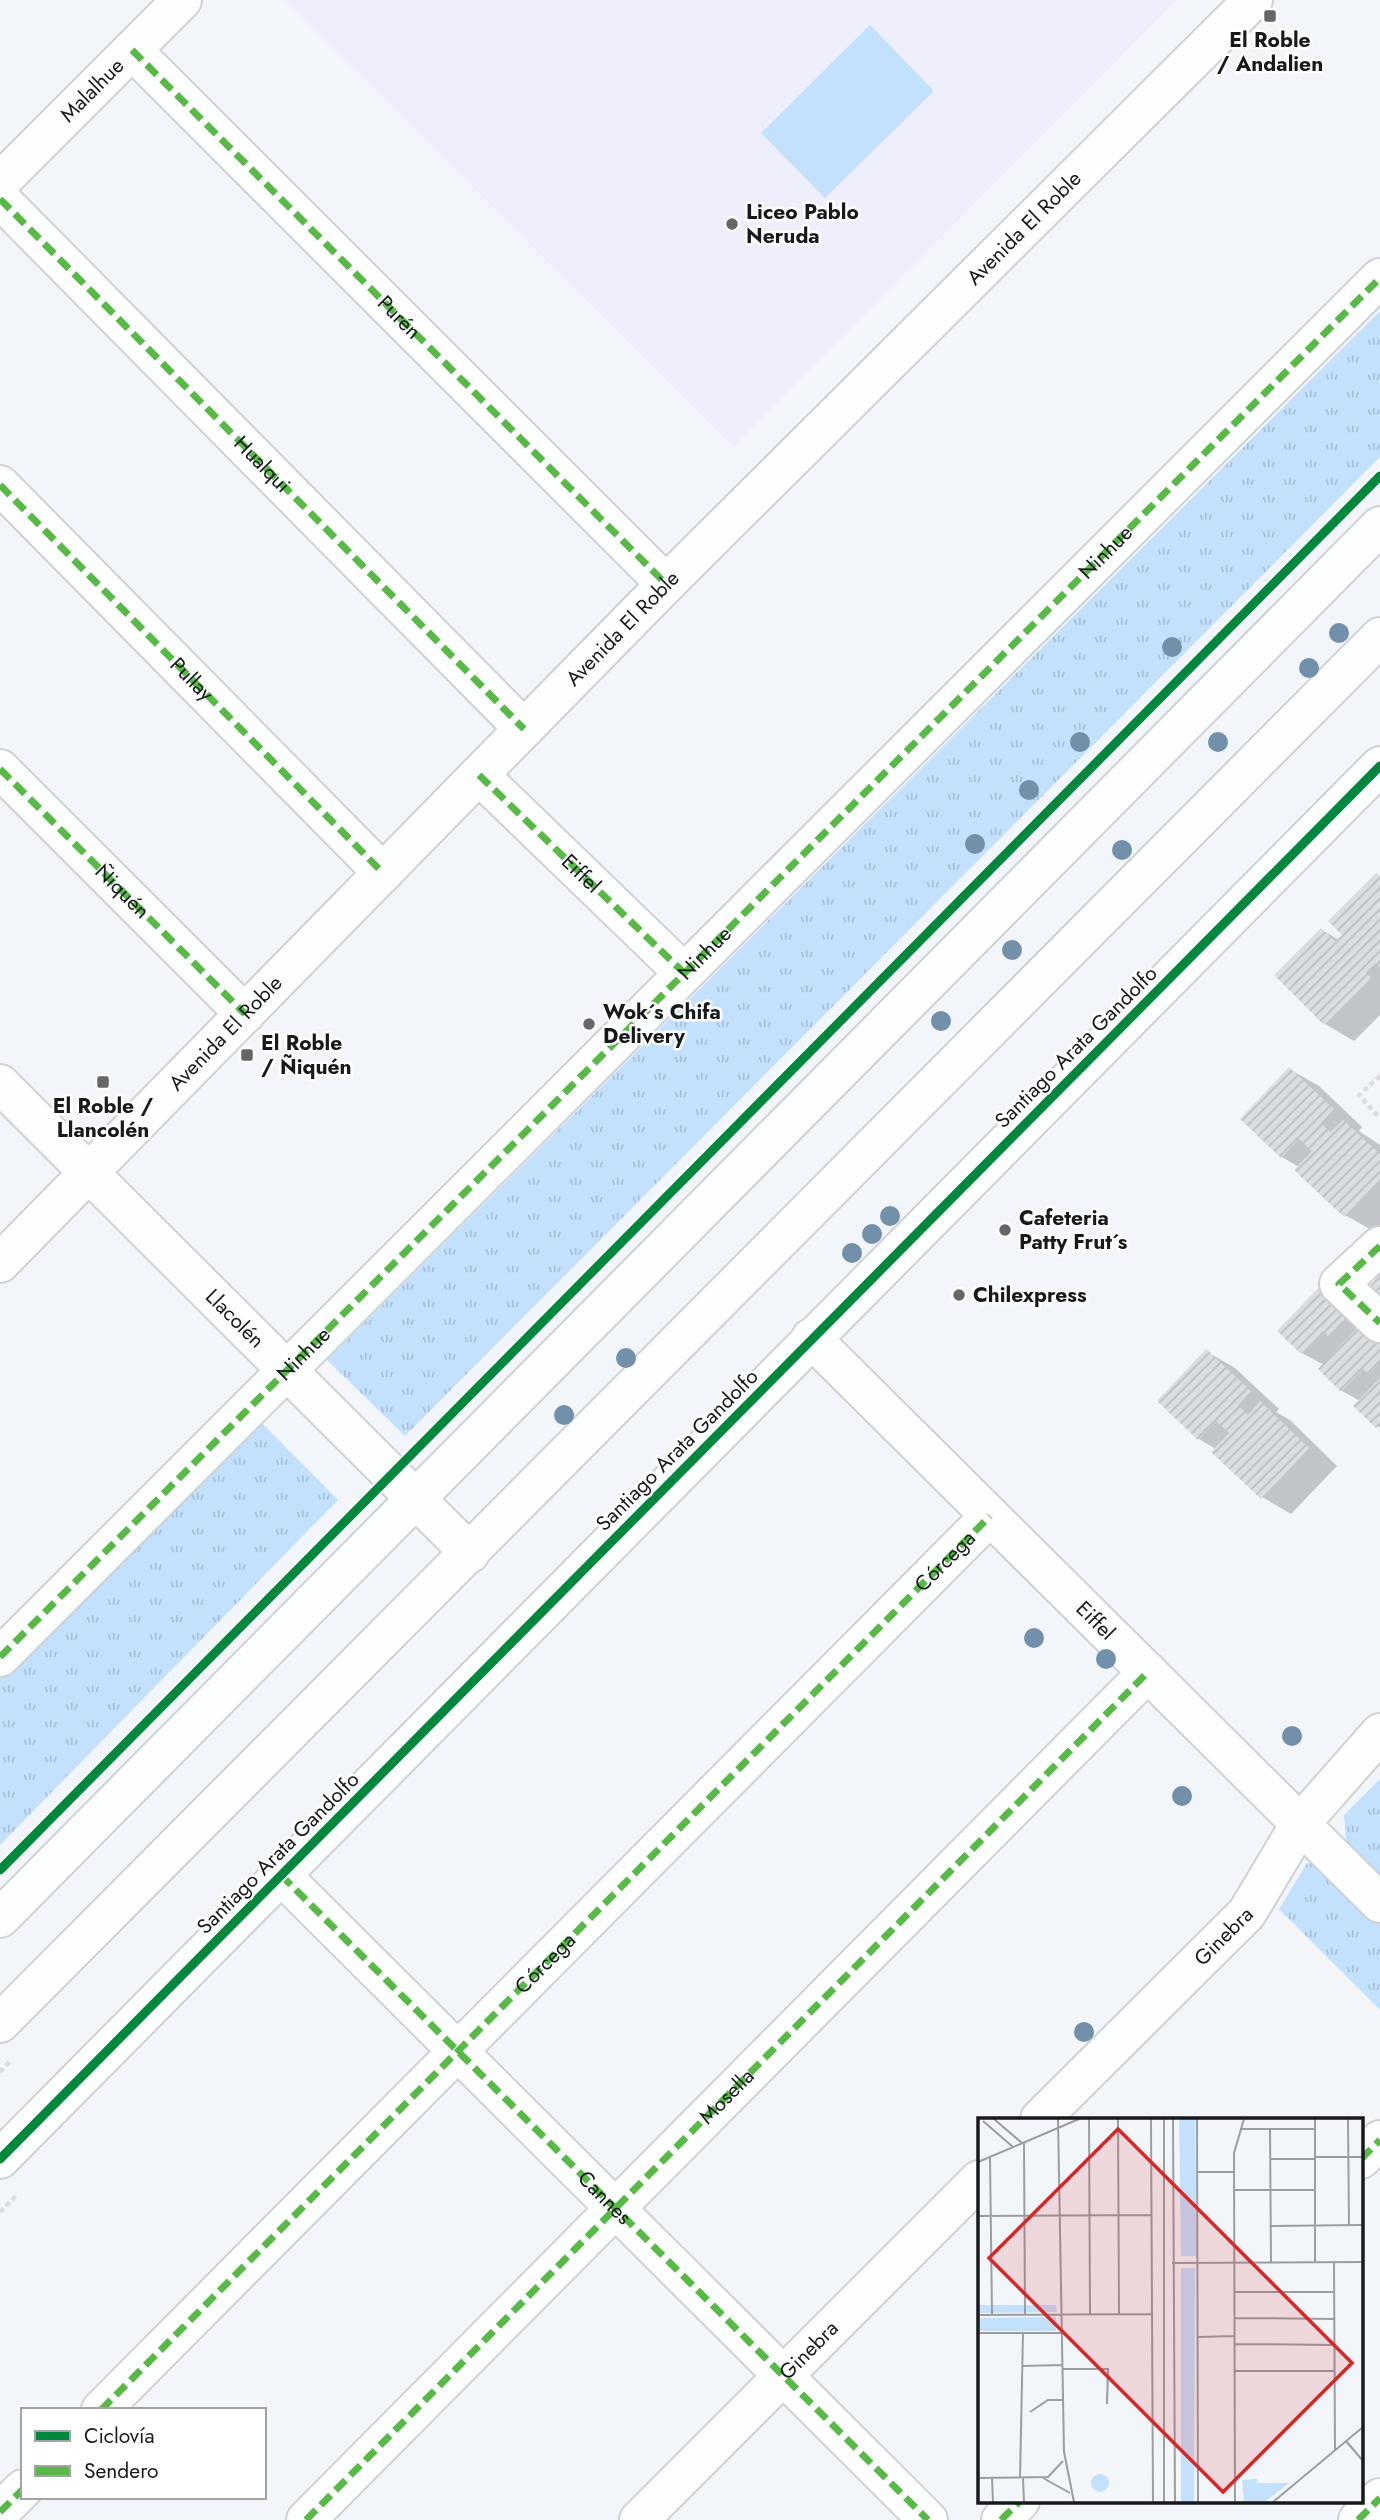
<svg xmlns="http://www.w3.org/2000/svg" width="1380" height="2520" font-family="Jost,sans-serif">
<defs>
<pattern id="park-tufts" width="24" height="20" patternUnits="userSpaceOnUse" patternTransform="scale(1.75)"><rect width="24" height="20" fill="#c3e0fd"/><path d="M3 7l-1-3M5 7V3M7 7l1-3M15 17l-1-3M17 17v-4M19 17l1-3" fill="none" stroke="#a7c0d8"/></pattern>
<pattern id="building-hatch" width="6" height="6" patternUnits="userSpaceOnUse" patternTransform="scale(1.75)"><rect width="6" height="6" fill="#dbdee1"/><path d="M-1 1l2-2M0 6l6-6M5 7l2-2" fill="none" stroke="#bbbec0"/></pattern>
</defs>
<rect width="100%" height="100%" fill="#f2f6fa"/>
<!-- education -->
<path fill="#efeefc" d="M 285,0 L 1177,0 L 733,447 Z"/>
<!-- green -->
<path fill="#c3e0fd" d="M 870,25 L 934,91 L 825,198 L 761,133 Z"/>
<!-- park -->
<path fill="url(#park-tufts)" d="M 1380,311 L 1380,457 L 405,1436 L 327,1360 Z
M 249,1410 L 338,1500 L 0,1845 L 0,1667 Z
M 1380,1779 L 1380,1875 L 1346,1841 L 1344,1815 Z
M 1307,1863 L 1328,1864 L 1380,1917 L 1380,2010 L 1279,1909 Z"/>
<!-- shadow -->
<path fill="#0003" d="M 1380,877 L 1380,1015 L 1354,1041 L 1325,1024 L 1322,930 L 1339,940 Z
M 1289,1069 L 1319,1086 L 1362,1127 L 1359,1131 L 1380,1145 L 1380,1227 L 1375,1232 L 1345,1215 L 1299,1167 L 1282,1157 Z
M 1322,1287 L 1380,1335 L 1380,1428 L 1356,1406 L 1360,1401 L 1342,1391 L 1320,1369 L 1324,1365 L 1302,1353 Z
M 1206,1351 L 1235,1368 L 1279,1409 L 1276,1412 L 1290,1420 L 1337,1466 L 1291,1514 L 1262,1497 L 1216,1449 L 1199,1439 Z"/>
<!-- building -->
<path fill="url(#building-hatch)" d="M 1376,873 L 1380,876 L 1380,967 L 1376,963 L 1366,972 L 1371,978 L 1324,1025 L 1274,975 L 1321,928 L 1335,941 L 1342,935 L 1328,921 Z
M 1289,1067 L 1334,1109 L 1321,1123 L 1330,1132 L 1343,1120 L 1380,1154 L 1380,1179 L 1344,1217 L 1294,1170 L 1312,1151 L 1299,1139 L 1281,1158 L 1240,1119 Z
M 1380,1275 L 1380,1310 L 1363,1293 Z
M 1321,1285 L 1350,1313 L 1328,1336 L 1323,1331 L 1301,1354 L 1277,1331 Z
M 1362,1323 L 1380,1340 L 1380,1362 L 1369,1374 L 1363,1369 L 1341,1392 L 1318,1369 Z
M 1206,1349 L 1251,1391 L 1238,1405 L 1248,1415 L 1260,1401 L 1309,1448 L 1261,1499 L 1211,1452 L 1229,1433 L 1216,1421 L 1198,1440 L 1157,1401 Z
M 1380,1378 L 1380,1424 L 1376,1428 L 1353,1406 Z"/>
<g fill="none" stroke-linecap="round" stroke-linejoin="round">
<defs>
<g id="minor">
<path d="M 132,50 L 666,584"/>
<path id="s1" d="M 0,182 L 182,0"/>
<path id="s2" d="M 0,199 L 524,729"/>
<path id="s3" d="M 0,485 L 383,873"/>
<path id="s4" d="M 0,769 L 245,1014"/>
<path id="s5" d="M 479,775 L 683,972"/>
<path id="s6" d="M 0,1084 L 470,1553"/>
<path d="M 1380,1246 L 1339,1284 L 1380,1323"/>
<path id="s7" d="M 0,1263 L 666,584 L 1253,0"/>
<path id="s8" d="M 811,1338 L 1380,1903"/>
<path d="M 0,1657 L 1380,278"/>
<path id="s9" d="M 281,1875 L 928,2520"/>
<path id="s10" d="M 1040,2119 L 1247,1913 L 1300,1824 L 1380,1733"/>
<path d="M 0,2159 L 1380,766"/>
<path d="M 1361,2159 L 1380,2140"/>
<path d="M 101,2410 L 990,1516"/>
<path d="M 0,2512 L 23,2489"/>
<path id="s11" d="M 306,2520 L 1148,1672"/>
<path id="s12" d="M 639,2520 L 979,2180"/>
<path d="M 1001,2520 L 1020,2501"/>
<path d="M 1358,2520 L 1380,2498"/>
</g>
<path id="major" d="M 0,1918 L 1380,526
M 0,2023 L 1380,637"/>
</defs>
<!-- minor casing -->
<use href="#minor" stroke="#cfd2d5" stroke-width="42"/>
<!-- major casing -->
<use href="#major" stroke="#cfd2d5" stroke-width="42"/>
<!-- path -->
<path stroke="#dcdddf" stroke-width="4.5" stroke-dasharray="5 3.5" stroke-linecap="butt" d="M 1380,1076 L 1359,1095 L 1380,1118
M 0,2072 L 11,2060
M 0,2212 L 16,2196"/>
<!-- minor -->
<use href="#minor" stroke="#fdfefe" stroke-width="38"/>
<!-- major -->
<use href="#major" stroke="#fdfefe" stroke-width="38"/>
<!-- quiet -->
<g stroke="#58b947" stroke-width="7" stroke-dasharray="14 7" stroke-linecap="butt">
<path id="s13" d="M 132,50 L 666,584"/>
<path d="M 0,199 L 524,729"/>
<path d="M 0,485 L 383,873"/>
<path d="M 0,769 L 245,1014"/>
<path d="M 479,775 L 683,972"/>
<path d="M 1380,1246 L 1339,1284 L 1380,1323"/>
<path id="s14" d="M 0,1657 L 1380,278"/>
<path d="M 281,1875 L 928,2520"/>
<path d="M 1361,2159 L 1380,2140"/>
<path id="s15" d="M 101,2410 L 990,1516"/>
<path d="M 0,2512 L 23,2489"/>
<path d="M 306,2520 L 1148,1672"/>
<path d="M 1001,2520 L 1020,2501"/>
<path d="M 1358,2520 L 1380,2498"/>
</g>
<defs>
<path id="cycleway" d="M 0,1870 L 1380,476
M 0,2159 L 1380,766"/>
</defs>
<!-- cycleway casing -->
<use href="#cycleway" stroke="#fff" stroke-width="13"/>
<!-- cycleway -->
<use href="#cycleway" stroke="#00873e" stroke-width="9"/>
</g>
<!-- trees -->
<g fill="#7290a9">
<circle cx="1339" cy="633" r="10"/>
<circle cx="1172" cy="647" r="10"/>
<circle cx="1309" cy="668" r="10"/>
<circle cx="1080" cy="742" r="10"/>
<circle cx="1218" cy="742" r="10"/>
<circle cx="1029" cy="790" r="10"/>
<circle cx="975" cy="844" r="10"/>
<circle cx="1122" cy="850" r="10"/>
<circle cx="1012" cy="950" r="10"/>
<circle cx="941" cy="1021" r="10"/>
<circle cx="890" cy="1216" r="10"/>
<circle cx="872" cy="1234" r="10"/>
<circle cx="852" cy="1253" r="10"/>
<circle cx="626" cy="1358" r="10"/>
<circle cx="564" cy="1415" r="10"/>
<circle cx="1034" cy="1638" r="10"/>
<circle cx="1106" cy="1659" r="10"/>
<circle cx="1292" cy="1736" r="10"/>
<circle cx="1182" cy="1796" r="10"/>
<circle cx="1084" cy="2032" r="10"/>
</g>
<!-- markers -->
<g fill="#646669" stroke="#fff" stroke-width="2.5">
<rect x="1263" y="9" width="14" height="14" rx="3.5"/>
<circle cx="732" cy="224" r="7"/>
<circle cx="589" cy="1024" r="7"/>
<rect x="240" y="1048" width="14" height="14" rx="3.5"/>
<rect x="96" y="1075" width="14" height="14" rx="3.5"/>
<circle cx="1005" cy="1230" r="7"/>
<circle cx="959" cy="1295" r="7"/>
</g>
<g text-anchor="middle" stroke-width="5" stroke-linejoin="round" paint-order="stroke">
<!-- poi labels -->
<g font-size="21" font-weight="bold" fill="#17191b" stroke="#fff" text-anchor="start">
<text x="1270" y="47" text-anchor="middle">El Roble<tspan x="1270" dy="24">/ Andalien</tspan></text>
<text x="746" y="219">Liceo Pablo<tspan x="746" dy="24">Neruda</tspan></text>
<text x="603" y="1019">Wok´s Chifa<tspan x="603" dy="24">Delivery</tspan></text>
<text x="261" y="1050">El Roble<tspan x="261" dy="24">/ Ñiquén</tspan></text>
<text x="103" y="1113" text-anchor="middle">El Roble /<tspan x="103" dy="24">Llancolén</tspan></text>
<text x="1019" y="1225">Cafeteria<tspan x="1019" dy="24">Patty Frut´s</tspan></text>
<text x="973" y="1302">Chilexpress</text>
</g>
<!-- street labels -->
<g font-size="21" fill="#17191b" stroke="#fff">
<text dy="7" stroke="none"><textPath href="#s1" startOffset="130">Malalhue</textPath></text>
<text dy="7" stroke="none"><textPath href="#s7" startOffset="1456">Avenida El Roble</textPath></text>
<text dy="7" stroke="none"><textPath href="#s13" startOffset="378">Purén</textPath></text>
<text dy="7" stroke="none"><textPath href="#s2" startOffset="373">Hualqui</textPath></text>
<text dy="7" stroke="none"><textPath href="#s14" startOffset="1563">Ninhue</textPath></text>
<text dy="7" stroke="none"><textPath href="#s7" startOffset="889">Avenida El Roble</textPath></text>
<text dy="7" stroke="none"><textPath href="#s3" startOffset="273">Pullay</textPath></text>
<text dy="7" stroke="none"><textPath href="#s5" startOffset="142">Eiffel</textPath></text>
<text dy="7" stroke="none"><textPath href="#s4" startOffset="173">Ñiquén</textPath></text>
<text dy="7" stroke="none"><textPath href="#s14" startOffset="996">Ninhue</textPath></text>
<text dy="7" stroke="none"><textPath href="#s7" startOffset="322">Avenida El Roble</textPath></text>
<text transform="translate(1076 1047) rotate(-45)" y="7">Santiago Arata Gandolfo</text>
<text dy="7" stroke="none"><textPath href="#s6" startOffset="332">Llacolén</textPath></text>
<text dy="7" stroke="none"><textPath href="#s14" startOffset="429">Ninhue</textPath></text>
<text transform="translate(677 1450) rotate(-45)" y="7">Santiago Arata Gandolfo</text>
<text dy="7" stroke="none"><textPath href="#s15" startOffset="1197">Córcega</textPath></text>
<text dy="7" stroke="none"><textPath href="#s8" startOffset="401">Eiffel</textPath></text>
<text transform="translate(278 1853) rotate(-45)" y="7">Santiago Arata Gandolfo</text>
<text dy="7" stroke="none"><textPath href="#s10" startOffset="259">Ginebra</textPath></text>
<text dy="7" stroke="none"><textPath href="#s15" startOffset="630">Córcega</textPath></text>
<text dy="7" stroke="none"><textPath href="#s11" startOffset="597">Mosella</textPath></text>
<text dy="7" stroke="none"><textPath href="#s9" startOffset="457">Cannes</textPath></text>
<text dy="7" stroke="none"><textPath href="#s12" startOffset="240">Ginebra</textPath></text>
</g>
</g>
<!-- overview -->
<g transform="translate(978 2118)">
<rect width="385" height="385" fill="#f2f6fa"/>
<path d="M113 365a9 9 0 1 1 18 0a9 9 0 1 1-18 0Z" fill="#c3e0fd"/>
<path d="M 201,1 L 217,1 L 219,138 L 203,138 ZM 203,150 L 217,150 L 216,384 L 203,384 ZM 0,187 L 78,187 L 79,194 L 0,195 ZM 78,199 L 78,213 L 0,213 L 0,200 ZM 279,361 L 279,365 L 311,365 L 287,384 L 266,384 L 264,362 Z" fill="#c3e0fd"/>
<path fill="none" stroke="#9a9ea1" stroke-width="2" d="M 16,1 L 44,25M 80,1 L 86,334 L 96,384M 111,1 L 112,197M 140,1 L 141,197M 173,1 L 175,384M 186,1 L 186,384M 195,1 L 197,384M 219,1 L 220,384M 337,1 L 337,145M 370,1 L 371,107M 5,3 L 35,29M 262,11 L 337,11M 292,11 L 293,145M 46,24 L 47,197M 12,39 L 14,197M 337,39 L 385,39M 292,41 L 337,41M 0,44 L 101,1M 219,54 L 256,54M 256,72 L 337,72M 0,98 L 173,97M 292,108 L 385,107M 194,145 L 385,144M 356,145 L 357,332M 257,174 L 357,174M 0,197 L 174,196M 257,200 L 357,201M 0,215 L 85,215M 220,219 L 257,218M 257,226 L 357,227M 44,248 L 85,247M 85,251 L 130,251 L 129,286M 257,253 L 357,253M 52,294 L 70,282 L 85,282M 368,323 L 385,343M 0,360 L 70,359 L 85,343M 14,360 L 15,384M 42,360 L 45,215M 45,360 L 46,384M 65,360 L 92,375M 257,384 L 256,35 L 266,1M 295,384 L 385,309"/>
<path fill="#d62828" fill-opacity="0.15" stroke="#d62828" stroke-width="3.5" d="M 140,11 L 374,245 L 245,374 L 11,140 Z"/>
<rect width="385" height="385" fill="none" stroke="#17191b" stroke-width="3.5"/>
</g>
<!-- legend -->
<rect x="21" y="2408" width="245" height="91" fill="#ffffff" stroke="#a2a3a4" stroke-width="2"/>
<rect x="35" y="2431" width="35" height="10" fill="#00873e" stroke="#a2a3a4" stroke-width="2"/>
<text x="84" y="2443" font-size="21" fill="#17191b">Ciclovía</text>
<rect x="35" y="2466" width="35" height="10" fill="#58b947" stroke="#a2a3a4" stroke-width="2"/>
<text x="84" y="2478" font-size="21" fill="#17191b">Sendero</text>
</svg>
